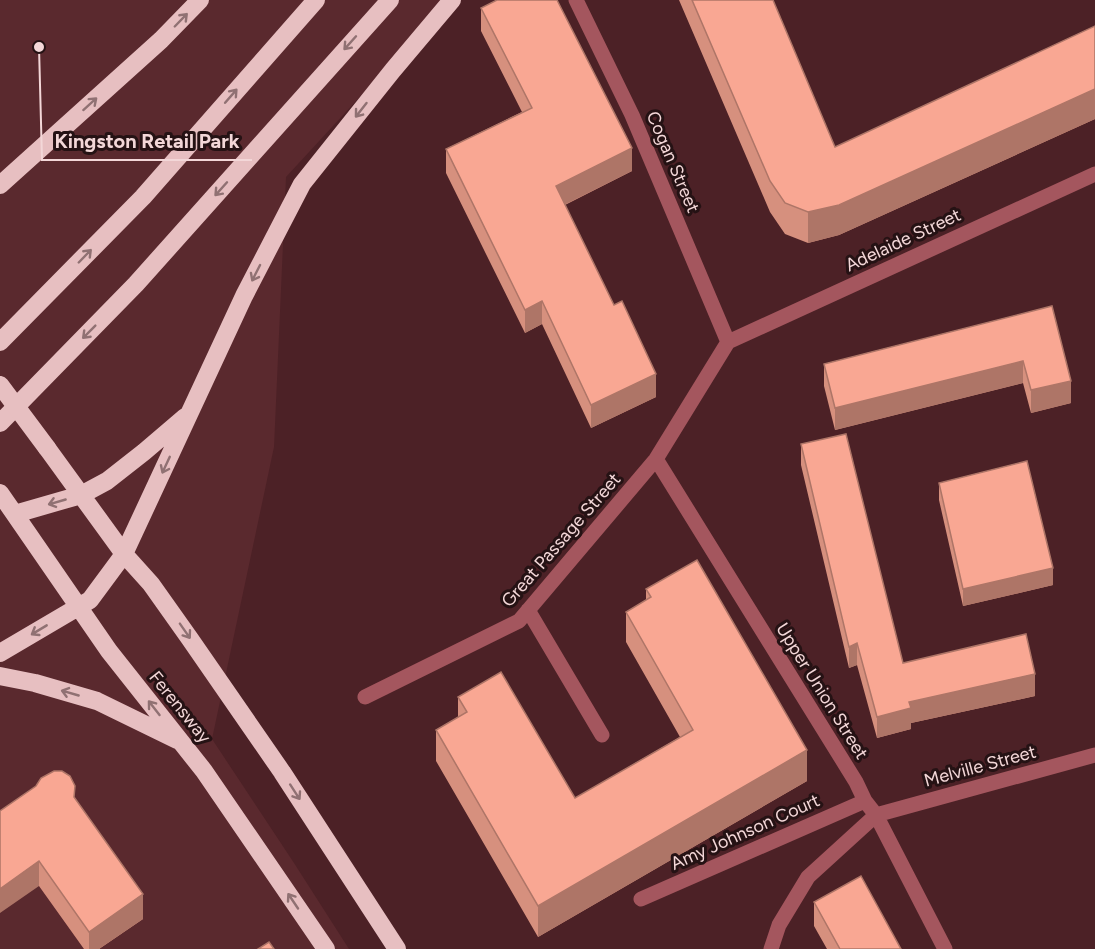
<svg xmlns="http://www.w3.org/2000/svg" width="1095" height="949" font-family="Figtree,sans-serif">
<rect width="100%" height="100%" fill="#4c2126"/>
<!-- built -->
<path fill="#5a292e" d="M 0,0 L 449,0 L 286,177 L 274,447 L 212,739 L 294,863 L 349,949 L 0,949 Z"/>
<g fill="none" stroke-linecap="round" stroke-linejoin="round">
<!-- minor -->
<path stroke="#a4565e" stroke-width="15" d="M 576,0 L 632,115 L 728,342
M 728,342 L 1095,174
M 656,459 L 856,782 L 865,801 L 876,815 L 945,949
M 528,610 L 602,735
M 365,697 L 519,621 L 656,459 L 728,342
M 641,899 L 865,801
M 771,949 L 779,925 L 808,877 L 876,815 L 1095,755"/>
<!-- highway -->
<path stroke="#e7bfc1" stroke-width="18" d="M 0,185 L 161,40 L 200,0
M 0,342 L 143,197 L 316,0
M 0,423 L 136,284 L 390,0
M 47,448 L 124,554 L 151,584 L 190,639 L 282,772 L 397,949
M 0,493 L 109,651 L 204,771 L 326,949
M 15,514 L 81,495 L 107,481 L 144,452 L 185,417
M 0,653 L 90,600 L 124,554 L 244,296 L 302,184 L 393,70 L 452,0
M 0,676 L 35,683 L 97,701 L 177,740"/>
<!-- highway-bridge -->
<path stroke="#e7bfc1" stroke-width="18" d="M 0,385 L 47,448"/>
</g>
<!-- wall -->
<path fill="#d6907e" d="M 679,0 L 773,0 L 835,147 L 1095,26 L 1095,119 L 839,235 L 808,243 L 785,234 L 770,212 Z
M 481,8 L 632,171 L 565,205 L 656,397 L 591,428 L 542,324 L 525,333 L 446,173 L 446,149 L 522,112 L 481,31 Z
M 1052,306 L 1071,403 L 1031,413 L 1023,383 L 835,430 L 824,386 L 824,364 Z
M 801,444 L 903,663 L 1035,696 L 911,723 L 911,729 L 877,738 L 857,665 L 849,668 L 801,465 Z
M 939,483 L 1053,585 L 963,606 L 939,500 Z
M 646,589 L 807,781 L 538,937 L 436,761 L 436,730 L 458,717 L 458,697 L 575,798 L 680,737 L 626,642 L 626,612 L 646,600 Z
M 36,786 L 75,798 L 143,919 L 99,949 L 84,949 L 39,886 Z
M 814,902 L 901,949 L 827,949 L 814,926 Z"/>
<!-- shaded-wall -->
<path fill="#ae7567" d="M 1095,89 L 1095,119 L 839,235 L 808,243 L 808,212 Z
M 632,148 L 632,171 L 556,209 L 556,186 Z
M 542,301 L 542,324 L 525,333 L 525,310 Z
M 1023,361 L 1023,383 L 835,430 L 835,408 Z
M 656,374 L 656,397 L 591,428 L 591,405 Z
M 1071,381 L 1071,403 L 1031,413 L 1031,390 Z
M 1053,568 L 1053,585 L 963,606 L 963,589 Z
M 857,643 L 857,665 L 849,668 L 849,647 Z
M 1035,674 L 1035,696 L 911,723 L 911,729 L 877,738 L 877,717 L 909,702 Z
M 807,750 L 807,781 L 538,937 L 538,906 Z
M 39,861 L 39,886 L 0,913 L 0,889 Z
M 143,894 L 143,919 L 99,949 L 89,949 L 89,932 Z"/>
<!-- building -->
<path fill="#f9a793" stroke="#ae7567" stroke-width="1.5" d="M 497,0 L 557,0 L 632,148 L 556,186 L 614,305 L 622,301 L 656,374 L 591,405 L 542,301 L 525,310 L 446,149 L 532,108 L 481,8 Z
M 692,0 L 773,0 L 835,147 L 1095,26 L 1095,89 L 839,205 L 808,212 L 785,203 L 770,181 Z
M 1052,306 L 1071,381 L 1031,390 L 1023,361 L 835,408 L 824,364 Z
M 846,434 L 903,663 L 1026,634 L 1035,674 L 909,702 L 911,708 L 877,717 L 857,643 L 849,647 L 801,444 Z
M 1027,461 L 1053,568 L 963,589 L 939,483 Z
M 697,560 L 807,750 L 538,906 L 436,730 L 467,712 L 458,697 L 501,672 L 575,798 L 693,730 L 626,612 L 651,597 L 646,589 Z
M 54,771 L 62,771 L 70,776 L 75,786 L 74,797 L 143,894 L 89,932 L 39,861 L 0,889 L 0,811 L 36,786 L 41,778 Z
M 861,876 L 901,949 L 840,949 L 814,902 Z
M 269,942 L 274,949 L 258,949 Z"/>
<!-- one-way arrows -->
<defs><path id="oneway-shaft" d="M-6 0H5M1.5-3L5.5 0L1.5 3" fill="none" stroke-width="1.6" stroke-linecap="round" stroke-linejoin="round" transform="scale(1.5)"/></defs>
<g stroke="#907173">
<use href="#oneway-shaft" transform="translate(181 20) rotate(-46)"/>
<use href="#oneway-shaft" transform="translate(350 43) rotate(132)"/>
<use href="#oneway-shaft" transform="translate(231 96) rotate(-49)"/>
<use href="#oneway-shaft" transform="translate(90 104) rotate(-42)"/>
<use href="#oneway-shaft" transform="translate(361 110) rotate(128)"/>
<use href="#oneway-shaft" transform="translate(221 189) rotate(132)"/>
<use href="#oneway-shaft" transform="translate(85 256) rotate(-46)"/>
<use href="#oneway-shaft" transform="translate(256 273) rotate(117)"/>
<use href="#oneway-shaft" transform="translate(89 332) rotate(135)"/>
<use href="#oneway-shaft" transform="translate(166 465) rotate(115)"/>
<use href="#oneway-shaft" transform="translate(57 502) rotate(164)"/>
<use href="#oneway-shaft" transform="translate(39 630) rotate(149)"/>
<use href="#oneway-shaft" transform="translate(185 631) rotate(55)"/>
<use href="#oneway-shaft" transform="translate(70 693) rotate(-164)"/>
<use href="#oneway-shaft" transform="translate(154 708) rotate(-128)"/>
<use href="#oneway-shaft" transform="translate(295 792) rotate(57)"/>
<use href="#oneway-shaft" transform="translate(293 901) rotate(-124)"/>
</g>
<g text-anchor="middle" stroke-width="6" stroke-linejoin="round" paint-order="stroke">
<!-- street labels -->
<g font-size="18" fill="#f3d7d8" stroke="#251214">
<text transform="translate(673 162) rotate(67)" y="6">Cogan Street</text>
<text transform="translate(903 240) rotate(-25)" y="6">Adelaide Street</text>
<text transform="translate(561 540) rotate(-49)" y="6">Great Passage Street</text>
<text transform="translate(822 691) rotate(58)" y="6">Upper Union Street</text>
<text transform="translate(180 707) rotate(51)" y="6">Ferensway</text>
<text transform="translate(980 766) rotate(-15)" y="6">Melville Street</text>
<text transform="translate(745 832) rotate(-24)" y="6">Amy Johnson Court</text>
</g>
</g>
<!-- callouts -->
<path fill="none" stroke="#f3d7d8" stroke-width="2" d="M39 47L42 160H252"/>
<circle fill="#f3d7d8" stroke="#251214" stroke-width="2" cx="39" cy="47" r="6"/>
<g font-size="20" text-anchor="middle" font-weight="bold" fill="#f3d7d8" stroke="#251214" stroke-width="6" stroke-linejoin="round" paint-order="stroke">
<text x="147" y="148">Kingston Retail Park</text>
</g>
</svg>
